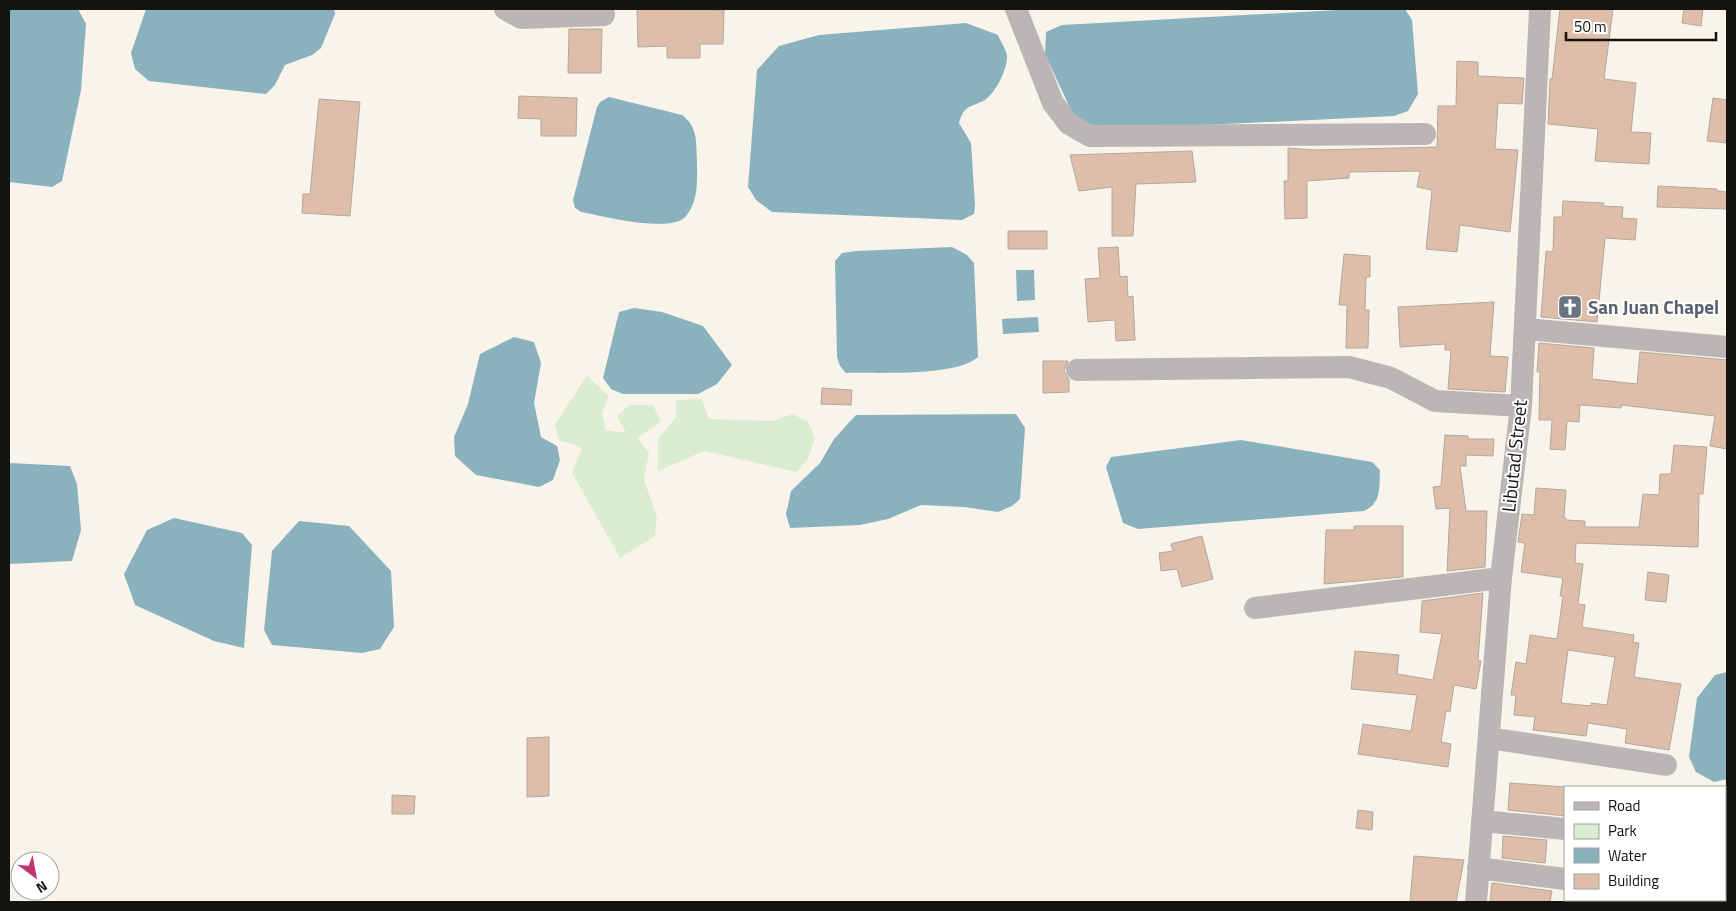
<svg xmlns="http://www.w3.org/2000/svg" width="1736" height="911" font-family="'Titillium Web',sans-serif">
<rect width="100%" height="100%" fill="#f9f4e9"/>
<!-- green -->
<path fill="#dbedd1" d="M 587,375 L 609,397 L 602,413 L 606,430 L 626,433 L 617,416 L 629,405 L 653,405 L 661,422 L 637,438 L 649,452 L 644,480 L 657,517 L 655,536 L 620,558 L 572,473 L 582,449 L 574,444 L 559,441 L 555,425 Z
M 702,399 L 709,419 L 772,421 L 793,414 L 808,422 L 815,438 L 808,459 L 797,472 L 704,451 L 658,471 L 658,439 L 676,417 L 676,400 Z"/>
<!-- water -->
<path fill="#89b1be" d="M 9,9 L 78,9 L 86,24 L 81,90 L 62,181 L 52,187 L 9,182 Z
M 146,9 L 334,9 L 335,14 L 321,48 L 312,55 L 285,65 L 275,85 L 266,94 L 149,81 L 135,69 L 131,53 Z
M 1357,9 L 1405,9 L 1412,20 L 1418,94 L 1408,111 L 1394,116 L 1100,130 L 1076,121 L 1045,54 L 1046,32 L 1062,25 Z
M 966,23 L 998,35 C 1000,41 1007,50 1007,57 C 1007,70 995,95 983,101 C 968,108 964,106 959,123 L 971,143 L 975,205 L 974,214 L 962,220 L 772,212 L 756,200 L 748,187 L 757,70 L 779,46 L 819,35 Z
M 609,97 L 682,115 C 698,127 696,142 697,160 C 697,179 699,200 686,216 C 672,234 603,216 581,212 L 575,208 L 573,200 L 597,107 L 600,102 Z
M 952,247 L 967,255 L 974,263 L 978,357 C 955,377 878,372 846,373 L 840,366 L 837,357 L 835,261 L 842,253 L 857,251 Z
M 1034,270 L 1035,300 L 1017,301 L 1016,270 Z
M 634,308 L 662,312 L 703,326 L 732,365 L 717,384 L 698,394 L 623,394 L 611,389 L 603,378 L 619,312 Z
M 1038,317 L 1039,332 L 1003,334 L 1002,319 Z
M 514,337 L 534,342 L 541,363 L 534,403 L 541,437 L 557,446 L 560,460 L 553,480 L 539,487 L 476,475 L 455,456 L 454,437 L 468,404 L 480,354 Z
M 1016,414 L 1025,428 L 1020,499 L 1012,506 L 998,512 L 964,507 L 921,505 L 888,519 L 860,525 L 790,528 L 786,514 L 791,491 L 820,463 L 834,439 L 856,415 Z
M 1241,440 L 1372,462 L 1380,470 C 1379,487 1382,503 1364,511 L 1138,529 L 1123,523 L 1106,467 L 1111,457 Z
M 9,463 L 70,466 L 77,484 L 81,530 L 72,561 L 9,564 Z
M 174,518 L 242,533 L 252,545 L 244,648 L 214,641 L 135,605 L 124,574 L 147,530 Z
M 299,521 L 349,526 L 391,571 L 394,627 L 380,649 L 362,653 L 272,645 L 264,630 L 272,551 Z
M 1727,672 L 1727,779 L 1714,782 L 1696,772 L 1689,757 L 1697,698 L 1715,675 Z"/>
<!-- building -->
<path fill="#debda9" stroke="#b2a8a1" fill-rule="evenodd" d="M 637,9 L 724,10 L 723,44 L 700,44 L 700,58 L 667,58 L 667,46 L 638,47 Z
M 1560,9 L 1613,9 L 1604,79 L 1636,83 L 1631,132 L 1651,133 L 1649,164 L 1595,161 L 1598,129 L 1548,124 L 1550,79 L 1552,79 Z
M 1684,9 L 1703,9 L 1701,26 L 1682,23 Z
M 569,29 L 602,29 L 601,73 L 568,73 Z
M 1457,61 L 1478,62 L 1478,76 L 1524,78 L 1522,104 L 1498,103 L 1495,149 L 1518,150 L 1510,232 L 1460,225 L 1457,252 L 1426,249 L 1432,190 L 1417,187 L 1420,171 L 1349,172 L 1349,178 L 1307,181 L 1307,218 L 1285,219 L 1284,181 L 1288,181 L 1288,148 L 1316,150 L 1437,147 L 1438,106 L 1456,106 Z
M 519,96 L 577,98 L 576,136 L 541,136 L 541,119 L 518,118 Z
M 1713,98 L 1727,100 L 1727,143 L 1707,141 Z
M 319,99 L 360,102 L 350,216 L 302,213 L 303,194 L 310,194 Z
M 1192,151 L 1196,182 L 1136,184 L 1133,236 L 1112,236 L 1112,187 L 1079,191 L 1070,155 Z
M 1658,186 L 1717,189 L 1717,191 L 1727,192 L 1727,209 L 1657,207 Z
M 1563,201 L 1604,203 L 1603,206 L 1623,207 L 1622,218 L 1637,219 L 1635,240 L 1605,238 L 1597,322 L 1541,317 L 1546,251 L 1553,252 L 1554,217 L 1562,217 Z
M 1008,231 L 1047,231 L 1047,249 L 1008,249 Z
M 1118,247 L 1120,277 L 1127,276 L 1128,297 L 1133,296 L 1135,340 L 1116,341 L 1115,320 L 1088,322 L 1085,279 L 1100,278 L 1098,248 Z
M 1344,254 L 1370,256 L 1370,277 L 1366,277 L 1365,310 L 1369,310 L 1368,348 L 1346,348 L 1347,305 L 1339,305 Z
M 1494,302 L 1490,356 L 1508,357 L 1505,392 L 1448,389 L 1451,350 L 1445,350 L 1445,344 L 1400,347 L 1398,307 Z
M 1539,343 L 1594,348 L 1592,379 L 1637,384 L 1640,352 L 1727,360 L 1727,449 L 1710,446 L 1715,416 L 1621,405 L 1621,408 L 1580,405 L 1579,422 L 1567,421 L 1565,450 L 1550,449 L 1552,420 L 1539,420 L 1540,372 L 1537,372 Z
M 1043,361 L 1068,361 L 1064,371 L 1069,380 L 1069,392 L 1043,393 Z
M 822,388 L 852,390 L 851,405 L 821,404 Z
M 1445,435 L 1468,436 L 1468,439 L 1494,439 L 1493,456 L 1466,455 L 1466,466 L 1460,466 L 1466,511 L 1487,511 L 1485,567 L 1447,571 L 1450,508 L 1436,509 L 1433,487 L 1441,486 Z
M 1674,445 L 1707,447 L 1703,494 L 1699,494 L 1698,547 L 1576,543 L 1575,563 L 1583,564 L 1578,604 L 1585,605 L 1582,627 L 1634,635 L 1633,642 L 1639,643 L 1634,677 L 1681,684 L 1669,750 L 1625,743 L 1627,729 L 1588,723 L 1586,736 L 1533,730 L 1535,717 L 1514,715 L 1516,695 L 1511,695 L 1516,662 L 1526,664 L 1530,635 L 1557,639 L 1563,596 L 1560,596 L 1563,578 L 1521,572 L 1525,543 L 1518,542 L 1522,514 L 1534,515 L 1536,488 L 1566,490 L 1564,517 L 1566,518 L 1566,520 L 1585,521 L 1585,527 L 1639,527 L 1643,494 L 1659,495 L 1660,474 L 1671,474 ZM 1568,650 L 1615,657 L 1607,705 L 1591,703 L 1591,706 L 1561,703 Z
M 1354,526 L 1403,526 L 1403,577 L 1324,584 L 1326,530 L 1354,530 Z
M 1202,536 L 1213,579 L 1182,587 L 1177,569 L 1161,571 L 1159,553 L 1173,551 L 1171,544 Z
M 1648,572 L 1669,575 L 1666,602 L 1645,600 Z
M 1483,593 L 1478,661 L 1481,661 L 1476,689 L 1454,685 L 1450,712 L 1446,711 L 1441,742 L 1451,744 L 1448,767 L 1358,754 L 1363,724 L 1411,731 L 1417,695 L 1351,689 L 1355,651 L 1399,655 L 1397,674 L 1433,680 L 1442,634 L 1420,632 L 1422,601 Z
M 549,737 L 549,796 L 527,797 L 527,738 Z
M 1510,783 L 1565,787 L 1565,816 L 1508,810 Z
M 392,795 L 415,796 L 414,814 L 392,814 Z
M 1358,810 L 1373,812 L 1372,830 L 1356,828 Z
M 1503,836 L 1547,840 L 1545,863 L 1502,858 Z
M 1414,856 L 1464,860 L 1456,902 L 1410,902 Z
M 1492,883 L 1552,891 L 1550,902 L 1490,902 Z"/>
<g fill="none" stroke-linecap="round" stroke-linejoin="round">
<!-- minor -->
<path stroke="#bbb5b5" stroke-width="22" d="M 505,9 L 521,18 L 604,15
M 1016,9 L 1053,103 L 1069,124 L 1090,136 L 1425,134
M 1526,329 L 1727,347
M 1077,370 L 1349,367 L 1391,378 L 1435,401 L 1521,406
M 1255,608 L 1501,578
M 1489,738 L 1666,765
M 1482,821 L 1565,829
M 1478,868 L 1565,879
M 1476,902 L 1501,578 L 1521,406 L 1540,9"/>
</g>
<!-- icons -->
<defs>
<symbol id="church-square" viewBox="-11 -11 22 22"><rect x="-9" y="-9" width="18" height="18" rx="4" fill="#6b7280" stroke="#fff"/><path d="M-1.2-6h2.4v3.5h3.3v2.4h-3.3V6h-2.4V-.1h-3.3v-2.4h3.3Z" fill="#fff"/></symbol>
</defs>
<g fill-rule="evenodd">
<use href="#church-square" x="1556" y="293" width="28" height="28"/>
</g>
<g text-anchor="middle" stroke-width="4" stroke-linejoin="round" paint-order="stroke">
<!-- worship labels -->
<g font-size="19" font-weight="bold" fill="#5b616d" stroke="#fff" text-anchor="start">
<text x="1588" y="314">San Juan Chapel</text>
</g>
<!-- street labels -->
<g font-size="19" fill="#151310" stroke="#fff">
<text transform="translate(1514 456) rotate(-84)" y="7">Libutad Street</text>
</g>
</g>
<!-- border -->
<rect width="1736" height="911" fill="none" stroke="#151310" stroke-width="20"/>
<!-- legend -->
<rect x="1564" y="786" width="162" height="115" fill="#ffffff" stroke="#a1a19f"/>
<rect x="1574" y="802" width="25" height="8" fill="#bbb5b5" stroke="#a1a19f"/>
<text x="1608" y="811" font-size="15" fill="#151310">Road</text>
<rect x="1574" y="824" width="25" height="15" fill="#dbedd1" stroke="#a1a19f"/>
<text x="1608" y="836" font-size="15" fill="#151310">Park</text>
<rect x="1574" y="848" width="25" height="15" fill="#89b1be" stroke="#a1a19f"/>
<text x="1608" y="861" font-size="15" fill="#151310">Water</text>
<rect x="1574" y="874" width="25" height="15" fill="#debda9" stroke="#a1a19f"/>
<text x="1608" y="886" font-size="15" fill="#151310">Building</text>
<!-- north arrow -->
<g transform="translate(35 876) rotate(148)"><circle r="24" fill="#ffffff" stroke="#a1a19f"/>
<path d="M0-4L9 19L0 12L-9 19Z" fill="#c0366f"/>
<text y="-8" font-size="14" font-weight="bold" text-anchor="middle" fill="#151310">N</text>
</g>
<!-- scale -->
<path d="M1566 32v8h150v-8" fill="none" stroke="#151310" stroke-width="2.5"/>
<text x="1574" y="32" font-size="15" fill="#151310" stroke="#ffffff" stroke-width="4" paint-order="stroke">50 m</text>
</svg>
